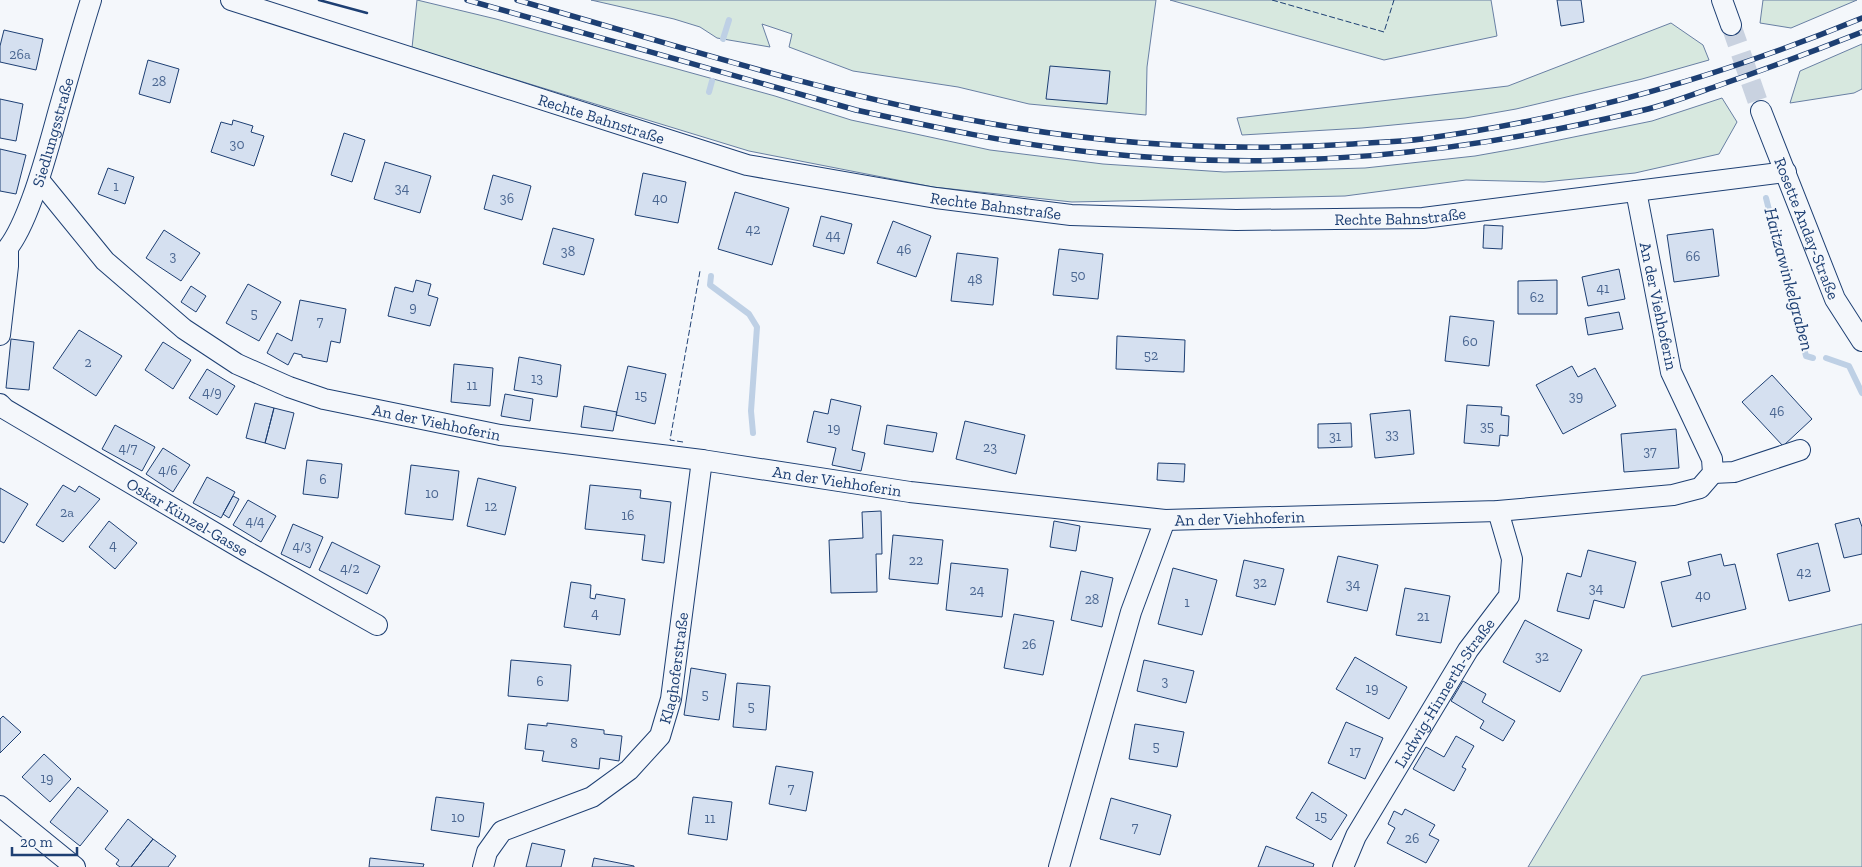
<svg xmlns="http://www.w3.org/2000/svg" width="1862" height="867" font-family="'Zilla Slab',serif">
<rect width="100%" height="100%" fill="#f4f7fb"/>
<!-- green -->
<path fill="#d7e8df" stroke="#687fa3" d="M 417,0 L 496,19 L 775,96 L 851,120 L 990,150 L 1103,164 L 1224,172 L 1365,168 L 1475,156 L 1520,148 L 1652,121 L 1722,98 L 1737,122 L 1719,154 L 1635,173 L 1544,182 L 1466,180 L 1345,196 L 1072,202 L 933,187 L 749,151 L 412,48 Z
M 591,0 L 1156,0 L 1147,67 L 1146,115 L 1029,104 L 958,87 L 853,71 L 789,47 L 792,34 L 762,24 L 770,47 L 717,38 L 700,27 L 674,19 Z
M 1170,0 L 1491,0 L 1497,36 L 1384,60 Z
M 1763,0 L 1857,0 L 1791,28 L 1760,23 Z
M 1671,23 L 1703,45 L 1709,60 L 1642,79 L 1516,109 L 1465,118 L 1362,128 L 1242,135 L 1237,118 L 1508,86 Z
M 1862,44 L 1862,89 L 1854,93 L 1790,103 L 1800,71 Z
M 1862,624 L 1862,867 L 1528,867 L 1642,676 Z"/>
<g fill="none" stroke-linecap="round" stroke-linejoin="round">
<!-- stream -->
<path stroke="#bed0e5" stroke-width="6" d="M 723,39 L 729,20
M 709,92 L 712,81
M 1766,198 L 1806,356 L 1813,358
M 711,276 L 710,285 L 749,314 L 757,327 L 751,411 L 753,433
M 1826,358 L 1849,366 L 1862,393"/>
</g>
<!-- building -->
<path fill="#d5e0f0" stroke="#1d3f73" d="M 1557,0 L 1581,0 L 1584,22 L 1561,26 Z
M 4,30 L 43,39 L 36,70 L 0,62 L 0,46 Z
M 148,60 L 179,69 L 170,103 L 139,94 Z
M 1050,66 L 1110,71 L 1107,104 L 1046,99 Z
M 0,99 L 23,104 L 16,141 L 0,138 Z
M 233,120 L 253,126 L 251,132 L 264,136 L 254,166 L 211,152 L 221,122 L 232,125 Z
M 344,133 L 365,140 L 352,182 L 331,175 Z
M 0,149 L 26,155 L 16,194 L 0,191 Z
M 385,162 L 431,176 L 420,213 L 374,199 Z
M 108,168 L 134,177 L 125,204 L 98,194 Z
M 643,173 L 686,182 L 678,223 L 635,215 Z
M 493,175 L 531,186 L 522,220 L 484,209 Z
M 735,192 L 789,208 L 772,265 L 718,249 Z
M 821,216 L 852,224 L 844,254 L 813,246 Z
M 893,221 L 931,236 L 916,277 L 877,263 Z
M 1484,225 L 1503,226 L 1502,249 L 1483,248 Z
M 553,228 L 594,239 L 584,275 L 543,264 Z
M 1713,229 L 1719,276 L 1674,282 L 1667,235 Z
M 164,230 L 200,253 L 181,281 L 146,258 Z
M 1059,249 L 1103,254 L 1098,299 L 1053,295 Z
M 957,253 L 998,258 L 993,305 L 951,301 Z
M 1619,269 L 1625,299 L 1588,306 L 1582,277 Z
M 416,280 L 431,284 L 428,295 L 438,298 L 430,326 L 388,316 L 395,287 L 413,292 Z
M 1557,280 L 1557,314 L 1518,314 L 1518,281 Z
M 248,284 L 281,302 L 259,341 L 226,323 Z
M 191,286 L 206,296 L 196,312 L 181,302 Z
M 300,300 L 346,309 L 340,343 L 331,341 L 327,362 L 302,357 L 302,355 L 294,353 L 288,365 L 267,353 L 277,333 L 292,341 Z
M 1619,312 L 1623,329 L 1588,335 L 1585,318 Z
M 1450,316 L 1494,321 L 1489,366 L 1445,361 Z
M 79,330 L 122,356 L 96,396 L 53,368 Z
M 1117,336 L 1185,340 L 1184,372 L 1116,369 Z
M 11,339 L 34,342 L 29,390 L 6,388 Z
M 163,342 L 191,360 L 173,389 L 145,370 Z
M 519,357 L 561,365 L 557,397 L 514,390 Z
M 454,364 L 493,368 L 490,406 L 451,402 Z
M 628,366 L 666,374 L 655,424 L 616,415 Z
M 1572,366 L 1578,377 L 1595,368 L 1616,406 L 1563,434 L 1536,385 Z
M 207,369 L 235,386 L 217,415 L 189,398 Z
M 1772,375 L 1812,419 L 1783,446 L 1742,402 Z
M 505,394 L 533,399 L 530,421 L 501,416 Z
M 831,399 L 861,406 L 852,450 L 865,453 L 861,471 L 832,465 L 836,448 L 807,442 L 814,411 L 828,414 Z
M 255,403 L 274,408 L 265,443 L 246,438 Z
M 1467,405 L 1502,407 L 1501,415 L 1509,416 L 1508,436 L 1500,435 L 1499,446 L 1464,443 Z
M 584,406 L 617,412 L 613,431 L 581,427 Z
M 274,408 L 294,413 L 285,449 L 265,443 Z
M 1410,410 L 1414,454 L 1375,458 L 1370,414 Z
M 965,421 L 1025,435 L 1016,474 L 956,459 Z
M 1351,423 L 1352,447 L 1318,448 L 1318,424 Z
M 115,425 L 155,447 L 142,471 L 102,449 Z
M 887,425 L 937,433 L 933,452 L 884,444 Z
M 1676,429 L 1679,468 L 1624,472 L 1621,434 Z
M 163,448 L 190,465 L 173,492 L 146,474 Z
M 307,460 L 342,464 L 338,498 L 303,494 Z
M 1158,463 L 1185,464 L 1184,482 L 1157,480 Z
M 411,465 L 459,471 L 453,520 L 405,514 Z
M 207,477 L 235,492 L 221,518 L 193,503 Z
M 478,478 L 516,487 L 505,535 L 467,526 Z
M 63,485 L 75,492 L 79,486 L 100,499 L 63,542 L 36,525 Z
M 590,485 L 641,490 L 640,498 L 671,502 L 664,563 L 642,560 L 645,535 L 585,529 Z
M 0,488 L 28,504 L 4,543 L 0,541 Z
M 233,496 L 239,499 L 229,518 L 223,514 Z
M 248,500 L 276,516 L 261,542 L 233,525 Z
M 881,511 L 882,554 L 876,554 L 877,592 L 831,593 L 829,540 L 863,538 L 862,512 Z
M 1859,518 L 1862,527 L 1862,554 L 1844,558 L 1835,524 Z
M 109,521 L 137,543 L 115,569 L 89,547 Z
M 1054,521 L 1080,526 L 1076,551 L 1050,547 Z
M 293,524 L 323,537 L 310,568 L 281,554 Z
M 893,535 L 943,540 L 938,584 L 889,579 Z
M 332,542 L 380,566 L 367,594 L 319,570 Z
M 1818,543 L 1830,591 L 1789,601 L 1777,554 Z
M 1588,550 L 1636,562 L 1624,608 L 1594,600 L 1589,619 L 1557,611 L 1567,573 L 1581,577 Z
M 1721,554 L 1724,566 L 1735,564 L 1746,609 L 1672,627 L 1661,582 L 1691,575 L 1688,562 Z
M 1338,556 L 1378,565 L 1367,611 L 1327,602 Z
M 1244,560 L 1284,569 L 1275,605 L 1236,596 Z
M 951,563 L 1008,569 L 1002,617 L 946,610 Z
M 1173,568 L 1217,580 L 1202,635 L 1158,624 Z
M 1081,571 L 1113,578 L 1102,627 L 1071,620 Z
M 571,582 L 591,585 L 590,598 L 595,599 L 596,594 L 625,599 L 620,635 L 564,627 Z
M 1405,588 L 1450,596 L 1441,643 L 1396,635 Z
M 1014,614 L 1054,621 L 1043,675 L 1004,668 Z
M 1525,620 L 1582,650 L 1560,692 L 1503,662 Z
M 1355,657 L 1407,687 L 1389,719 L 1336,689 Z
M 511,660 L 571,665 L 568,701 L 508,696 Z
M 1144,660 L 1194,671 L 1186,703 L 1137,691 Z
M 691,668 L 726,674 L 719,720 L 684,715 Z
M 1463,681 L 1486,694 L 1482,702 L 1515,721 L 1503,741 L 1480,728 L 1484,721 L 1451,701 Z
M 737,683 L 770,686 L 766,730 L 733,727 Z
M 3,716 L 21,732 L 0,753 L 0,719 Z
M 1346,722 L 1383,738 L 1365,779 L 1328,763 Z
M 547,723 L 604,730 L 604,734 L 622,736 L 619,761 L 600,758 L 599,769 L 542,761 L 544,751 L 525,749 L 528,724 L 547,726 Z
M 1135,724 L 1184,732 L 1177,767 L 1129,759 Z
M 1456,736 L 1474,746 L 1462,767 L 1466,769 L 1454,791 L 1413,769 L 1426,747 L 1444,757 Z
M 44,754 L 71,779 L 50,802 L 22,777 Z
M 776,766 L 813,772 L 806,811 L 769,804 Z
M 78,787 L 108,811 L 80,846 L 50,822 Z
M 1312,792 L 1347,815 L 1331,840 L 1296,818 Z
M 436,797 L 484,803 L 479,837 L 431,830 Z
M 693,797 L 732,802 L 727,840 L 688,834 Z
M 1111,798 L 1171,815 L 1160,855 L 1100,839 Z
M 1405,809 L 1435,825 L 1429,835 L 1439,840 L 1426,863 L 1387,843 L 1395,828 L 1388,824 L 1394,811 L 1402,815 Z
M 128,819 L 153,839 L 131,867 L 120,867 L 116,864 L 119,860 L 105,849 Z
M 153,839 L 176,856 L 168,867 L 131,867 Z
M 532,843 L 565,850 L 561,867 L 526,867 Z
M 1266,846 L 1314,864 L 1313,867 L 1258,867 Z
M 370,858 L 424,864 L 423,867 L 369,867 Z
M 594,858 L 634,866 L 634,867 L 592,867 Z"/>
<g fill="none" stroke-linecap="round" stroke-linejoin="round">
<!-- street-tunnel -->
<path stroke="#c9d2e0" stroke-width="20" stroke-dasharray="20 10" stroke-linecap="butt" d="M 1731,25 L 1761,111"/>
<defs>
<g id="street">
<path id="s1" d="M 231,0 L 747,165 L 936,198 L 1071,215 L 1236,220 L 1423,218 L 1786,172"/>
<path d="M 1722,0 L 1731,25"/>
<path id="s2" d="M 1761,111 L 1835,299 L 1862,341"/>
<path id="s3" d="M 39,180 L 105,261 L 184,329 L 237,364 L 289,387 L 324,399 L 500,435 L 702,460 L 910,492 L 1165,520 L 1498,511 L 1673,495 L 1700,488 L 1713,473 L 1712,459 L 1671,372 L 1636,191"/>
<path id="s4" d="M 0,256 C 27,236 50,141 60,106 C 70,71 80,35 91,0"/>
<path d="M 0,335 L 8,266 L 8,251"/>
<path id="s5" d="M 0,404 L 5,409 L 244,550 L 377,625"/>
<path d="M 1713,473 L 1734,472 L 1800,450"/>
<path d="M 0,806 L 75,867"/>
<path id="s6" d="M 483,867 L 487,852 L 502,831 L 592,797 L 629,770 L 660,736 L 671,699 L 702,460"/>
<path d="M 1059,867 L 1131,612 L 1165,520"/>
<path id="s7" d="M 1343,867 L 1356,836 L 1468,650 L 1509,596 L 1512,559 L 1498,511"/>
</g>
</defs>
<!-- street casing -->
<use href="#street" stroke="#1d3f73" stroke-width="22"/>
<!-- street -->
<use href="#street" stroke="#f4f7fb" stroke-width="20"/>
<defs>
<path id="rail" d="M 467,0 L 856,110 C 933,127 1011,144 1090,152 C 1282,173 1461,155 1648,109 C 1671,103 1694,94 1717,86 C 1766,69 1814,51 1862,32
M 517,0 C 675,45 832,96 993,124 C 1112,145 1232,152 1353,144 C 1376,142 1399,142 1422,139 C 1573,119 1722,76 1862,18"/>
</defs>
<!-- rail casing -->
<use href="#rail" stroke="#1d3f73" stroke-width="5.5"/>
<!-- rail -->
<use href="#rail" stroke="#f4f7fb" stroke-width="4" stroke-dasharray="11" stroke-linecap="butt"/>
<!-- fence -->
<path stroke="#1d3f73" stroke-width="1" stroke-dasharray="6 2.5" stroke-linecap="butt" d="M 1272,0 L 1384,32 L 1394,0
M 683,442 L 670,440 L 700,271"/>
<!-- wall -->
<path stroke="#1d3f73" stroke-width="2.5" d="M 319,0 L 367,13"/>
</g>
<g text-anchor="middle" stroke-width="4" stroke-linejoin="round" paint-order="stroke">
<!-- number labels -->
<g font-size="14" fill="#4b6792">
<text x="20" y="59">26a</text>
<text x="159" y="86">28</text>
<text x="237" y="149">30</text>
<text x="116" y="191">1</text>
<text x="402" y="193">34</text>
<text x="507" y="203">36</text>
<text x="660" y="203">40</text>
<text x="753" y="234">42</text>
<text x="833" y="240">44</text>
<text x="904" y="254">46</text>
<text x="568" y="256">38</text>
<text x="173" y="261">3</text>
<text x="1693" y="261">66</text>
<text x="1078" y="280">50</text>
<text x="975" y="284">48</text>
<text x="1603" y="293">41</text>
<text x="1537" y="302">62</text>
<text x="413" y="312">9</text>
<text x="254" y="318">5</text>
<text x="320" y="326">7</text>
<text x="1470" y="346">60</text>
<text x="1151" y="360">52</text>
<text x="88" y="367">2</text>
<text x="537" y="383">13</text>
<text x="472" y="390">11</text>
<text x="212" y="397">4/9</text>
<text x="641" y="400">15</text>
<text x="1576" y="401">39</text>
<text x="1777" y="416">46</text>
<text x="1487" y="431">35</text>
<text x="834" y="433">19</text>
<text x="1392" y="439">33</text>
<text x="1335" y="441">31</text>
<text x="990" y="452">23</text>
<text x="128" y="453">4/7</text>
<text x="1650" y="456">37</text>
<text x="168" y="475">4/6</text>
<text x="323" y="484">6</text>
<text x="432" y="498">10</text>
<text x="491" y="511">12</text>
<text x="67" y="517">2a</text>
<text x="628" y="520">16</text>
<text x="255" y="526">4/4</text>
<text x="113" y="550">4</text>
<text x="302" y="551">4/3</text>
<text x="916" y="565">22</text>
<text x="350" y="573">4/2</text>
<text x="1804" y="577">42</text>
<text x="1260" y="587">32</text>
<text x="1353" y="589">34</text>
<text x="1596" y="593">34</text>
<text x="977" y="595">24</text>
<text x="1703" y="600">40</text>
<text x="1092" y="604">28</text>
<text x="1187" y="607">1</text>
<text x="595" y="618">4</text>
<text x="1423" y="621">21</text>
<text x="1029" y="649">26</text>
<text x="1542" y="661">32</text>
<text x="540" y="686">6</text>
<text x="1165" y="686">3</text>
<text x="1372" y="693">19</text>
<text x="705" y="699">5</text>
<text x="751" y="711">5</text>
<text x="574" y="748">8</text>
<text x="1156" y="751">5</text>
<text x="1355" y="756">17</text>
<text x="47" y="783">19</text>
<text x="791" y="793">7</text>
<text x="1321" y="821">15</text>
<text x="458" y="822">10</text>
<text x="710" y="823">11</text>
<text x="1135" y="832">7</text>
<text x="1412" y="843">26</text>
</g>
<!-- street labels -->
<g font-size="16" fill="#1d3f73" stroke="#f4f7fb">
<text dy="6" stroke="none"><textPath href="#s1" startOffset="389">Rechte Bahnstraße</textPath></text>
<text dy="6" stroke="none"><textPath href="#s4" startOffset="136">Siedlungsstraße</textPath></text>
<text dy="6" stroke="none"><textPath href="#s1" startOffset="794">Rechte Bahnstraße</textPath></text>
<text dy="6" stroke="none"><textPath href="#s1" startOffset="1199">Rechte Bahnstraße</textPath></text>
<text dy="6" stroke="none"><textPath href="#s2" startOffset="126">Rosette Anday-Straße</textPath></text>
<text transform="translate(1659 306) rotate(78)" y="6">An der Viehhoferin</text>
<text dy="6" stroke="none"><textPath href="#s3" startOffset="481">An der Viehhoferin</textPath></text>
<text dy="6" stroke="none"><textPath href="#s3" startOffset="886">An der Viehhoferin</textPath></text>
<text dy="6" stroke="none"><textPath href="#s5" startOffset="219">Oskar Künzel-Gasse</textPath></text>
<text dy="6" stroke="none"><textPath href="#s3" startOffset="1291">An der Viehhoferin</textPath></text>
<text dy="6" stroke="none"><textPath href="#s6" startOffset="299">Klaghoferstraße</textPath></text>
<text dy="6" stroke="none"><textPath href="#s7" startOffset="202">Ludwig-Hinnerth-Straße</textPath></text>
</g>
<!-- water labels -->
<g font-size="18" font-style="italic" fill="#1d3f73" stroke="#f4f7fb">
<text transform="translate(1789 279) rotate(75)" y="6">Haitzawinkelgraben</text>
</g>
</g>
<!-- scale -->
<path d="M12 847v8h65v-8" fill="none" stroke="#1d3f73" stroke-width="2.5"/>
<text x="20" y="847" font-size="15" fill="#1d3f73" stroke="#f4f7fb" stroke-width="4" paint-order="stroke">20 m</text>
</svg>
